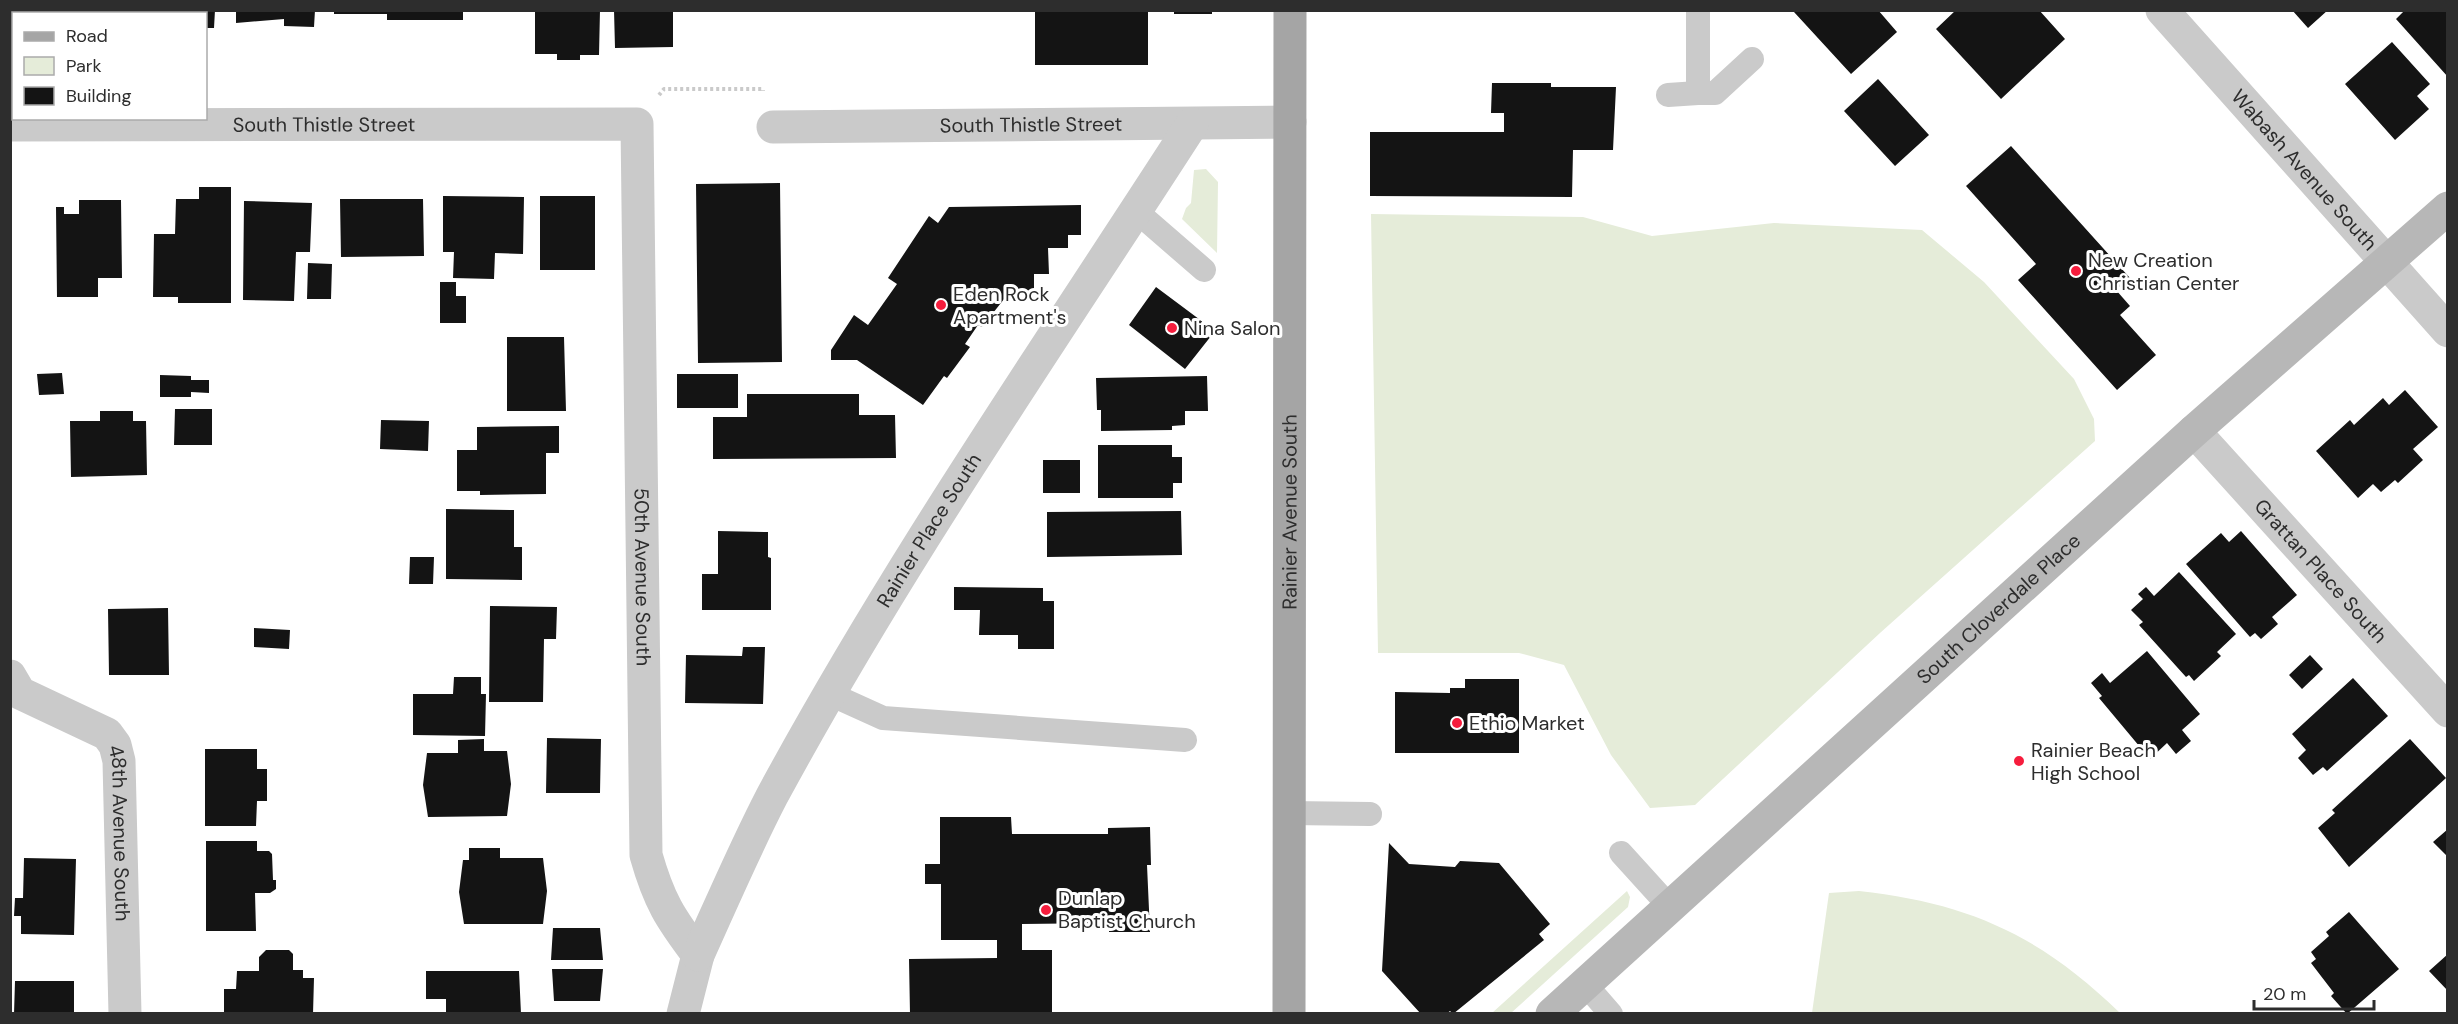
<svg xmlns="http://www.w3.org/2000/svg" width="2458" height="1024" font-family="'DM Sans',sans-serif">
<rect width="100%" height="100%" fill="#fff"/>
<!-- green -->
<path fill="#e5ecd9" d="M 1206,169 L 1218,182 L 1217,253 L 1182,219 L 1186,208 L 1191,203 L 1194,170 Z
M 1371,214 L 1583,217 L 1652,236 L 1774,223 L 1922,230 L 1984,282 L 2074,379 L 2094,419 L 2095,441 L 1880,633 L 1695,805 L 1650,808 L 1611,755 L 1564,665 L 1519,653 L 1378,653 Z
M 1627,891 L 1630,897 L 1628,907 L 1511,1013 L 1492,1013 Z
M 1859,891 C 1969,903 2041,936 2120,1013 L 1812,1013 L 1829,893 Z"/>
<!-- building -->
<path fill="#141414" d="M 36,10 L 124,10 L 124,14 L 36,14 Z
M 158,10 L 215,10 L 214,28 L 206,28 L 206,14 L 158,14 Z
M 236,10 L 315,10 L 314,27 L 284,26 L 284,19 L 236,23 Z
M 334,10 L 463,10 L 463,20 L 387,20 L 387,14 L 334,14 Z
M 535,10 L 600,10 L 599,55 L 580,55 L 580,60 L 557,60 L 557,54 L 535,54 Z
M 614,10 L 673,10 L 673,47 L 615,48 Z
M 1035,10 L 1148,10 L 1148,65 L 1035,65 Z
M 1174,10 L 1212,10 L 1212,14 L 1174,14 Z
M 1796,10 L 1878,10 L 1897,32 L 1851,74 L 1794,12 Z
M 1956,10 L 2039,10 L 2065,39 L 2001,99 L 1936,29 Z
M 2292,10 L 2328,10 L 2308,28 Z
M 2405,10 L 2448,10 L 2448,77 L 2396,19 Z
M 2392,42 L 2430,84 L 2417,96 L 2429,109 L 2395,140 L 2345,84 Z
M 1878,79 L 1929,135 L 1895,166 L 1844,111 Z
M 1492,83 L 1551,83 L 1551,87 L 1616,87 L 1613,150 L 1573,150 L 1572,197 L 1370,196 L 1370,132 L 1504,132 L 1504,113 L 1491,113 Z
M 2011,146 L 2130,278 L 2116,290 L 2130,306 L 2120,315 L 2156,355 L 2117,390 L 2018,280 L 2036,264 L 1966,186 Z
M 780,183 L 782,362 L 698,363 L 696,184 Z
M 199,187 L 231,187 L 231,303 L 178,303 L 178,297 L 153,297 L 154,234 L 175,234 L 176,199 L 199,199 Z
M 443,196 L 524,197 L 523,254 L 495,253 L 494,279 L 453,278 L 454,252 L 443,252 Z
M 540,196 L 595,196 L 595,270 L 540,270 Z
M 340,199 L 423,199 L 424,256 L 341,257 Z
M 79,200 L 121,200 L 122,278 L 98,278 L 98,297 L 57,297 L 56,207 L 64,207 L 64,214 L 79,214 Z
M 244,201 L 312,203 L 310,252 L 296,252 L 294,301 L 243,300 Z
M 1081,205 L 1081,235 L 1068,235 L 1068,248 L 1048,248 L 1049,274 L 1034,274 L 1034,293 L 1008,294 L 982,327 L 978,325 L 965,344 L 970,347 L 947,378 L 944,376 L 923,405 L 857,360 L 831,360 L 831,350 L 854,315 L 868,325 L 897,284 L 888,278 L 929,216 L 938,223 L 949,207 Z
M 308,263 L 332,264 L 331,299 L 307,299 Z
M 440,282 L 456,282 L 456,296 L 466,296 L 466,323 L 440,323 Z
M 1156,287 L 1215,331 L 1185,369 L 1129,325 Z
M 507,337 L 564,337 L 566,411 L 507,411 Z
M 62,373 L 64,394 L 39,395 L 37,374 Z
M 677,374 L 738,374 L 738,408 L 677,408 Z
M 160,375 L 191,376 L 191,380 L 209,380 L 209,393 L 191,392 L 191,397 L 160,397 Z
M 1207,376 L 1208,411 L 1185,411 L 1185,425 L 1172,426 L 1172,430 L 1101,431 L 1101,410 L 1097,410 L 1096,378 Z
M 2405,390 L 2438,427 L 2413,449 L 2423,460 L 2398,483 L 2395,480 L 2381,492 L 2373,484 L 2358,498 L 2316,451 L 2350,420 L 2354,425 L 2383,398 L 2389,405 Z
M 747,394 L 859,394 L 859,415 L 895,415 L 896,458 L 713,459 L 713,417 L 747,417 Z
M 175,409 L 212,409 L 212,445 L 174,445 Z
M 100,411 L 133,411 L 133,421 L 146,421 L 147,475 L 71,477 L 70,421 L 100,421 Z
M 381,420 L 429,421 L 428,451 L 380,449 Z
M 559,426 L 559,453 L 546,453 L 546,494 L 480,495 L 480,491 L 457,491 L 457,450 L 477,450 L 477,427 Z
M 1098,445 L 1172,445 L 1172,457 L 1182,457 L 1182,483 L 1173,483 L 1173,498 L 1098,498 Z
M 1043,460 L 1080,460 L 1080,493 L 1043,493 Z
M 446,509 L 514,510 L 514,547 L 522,547 L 522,580 L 446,579 Z
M 1181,511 L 1182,555 L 1047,557 L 1047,512 Z
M 718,531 L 768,532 L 768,557 L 771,558 L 771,610 L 702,610 L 702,574 L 718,574 Z
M 2241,531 L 2297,595 L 2272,617 L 2278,624 L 2261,639 L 2255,633 L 2250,637 L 2186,564 L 2221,533 L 2229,542 Z
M 410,557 L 434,557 L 433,584 L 409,584 Z
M 2179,572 L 2236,634 L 2217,652 L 2221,656 L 2194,681 L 2189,675 L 2186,677 L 2139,625 L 2143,622 L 2131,610 L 2143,599 L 2138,594 L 2146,587 L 2154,596 Z
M 954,587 L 1043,588 L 1043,601 L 1054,601 L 1054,649 L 1018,649 L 1018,635 L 979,635 L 980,610 L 954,610 Z
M 490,606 L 557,607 L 556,639 L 544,639 L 543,702 L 489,702 Z
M 168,608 L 169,675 L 109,675 L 108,609 Z
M 254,628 L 290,630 L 289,649 L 254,647 Z
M 743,647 L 765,647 L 763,704 L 685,703 L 686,655 L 742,656 Z
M 2147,651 L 2200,714 L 2182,730 L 2191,741 L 2176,754 L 2167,743 L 2150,759 L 2099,698 L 2102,696 L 2091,683 L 2102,673 L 2110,683 Z
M 2310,655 L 2323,669 L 2302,689 L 2289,675 Z
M 454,677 L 481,677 L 481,694 L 486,694 L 485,736 L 413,735 L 413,694 L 453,694 Z
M 2353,678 L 2388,716 L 2327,771 L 2323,767 L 2313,775 L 2298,758 L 2306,750 L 2292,734 Z
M 1465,679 L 1519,679 L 1519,753 L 1395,753 L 1395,692 L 1450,693 L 1450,688 L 1465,688 Z
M 547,738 L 601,739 L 600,793 L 546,793 Z
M 484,739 L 484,751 L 507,751 L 511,784 L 507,816 L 428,817 L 423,785 L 427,753 L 458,753 L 458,740 Z
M 2410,739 L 2446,778 L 2349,867 L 2318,828 L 2335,813 L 2332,810 Z
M 205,749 L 257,749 L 257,769 L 267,769 L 267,801 L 257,801 L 256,826 L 205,826 Z
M 940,817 L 1011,817 L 1012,834 L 1108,834 L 1108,828 L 1150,827 L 1151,865 L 1147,865 L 1150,932 L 1109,932 L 1109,923 L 1022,924 L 1022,950 L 1052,950 L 1052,1014 L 910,1014 L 909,959 L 997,958 L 997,940 L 941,940 L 941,884 L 925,884 L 925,864 L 940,864 Z
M 2448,829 L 2448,857 L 2433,842 Z
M 206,841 L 257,841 L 257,851 L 269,851 L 272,854 L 273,880 L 276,880 L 276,889 L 270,893 L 255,893 L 256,931 L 206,931 Z
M 1389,843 L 1409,864 L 1455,867 L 1460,861 L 1499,863 L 1550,924 L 1539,934 L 1544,940 L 1453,1014 L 1450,1011 L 1446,1014 L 1421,1014 L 1382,971 Z
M 469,848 L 500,848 L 500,858 L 543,858 L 547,891 L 543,924 L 464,924 L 459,892 L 463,860 L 469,860 Z
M 24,858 L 76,859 L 74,935 L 21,934 L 21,916 L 14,916 L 15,898 L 23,898 Z
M 2349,912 L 2399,969 L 2347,1014 L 2331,996 L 2334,993 L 2311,963 L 2316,959 L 2311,952 L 2329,936 L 2326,932 Z
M 553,928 L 600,928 L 603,960 L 551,960 Z
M 266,950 L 289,950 L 293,954 L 293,970 L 303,970 L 303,978 L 314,978 L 313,1014 L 224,1014 L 224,989 L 236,989 L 237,971 L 259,971 L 259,957 Z
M 2448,954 L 2448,991 L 2429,971 Z
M 552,969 L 603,969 L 600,1001 L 554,1001 Z
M 426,971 L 519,971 L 521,1014 L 446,1014 L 446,999 L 426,999 Z
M 15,981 L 74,981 L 74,1014 L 14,1014 Z"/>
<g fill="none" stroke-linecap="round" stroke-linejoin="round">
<!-- path -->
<path stroke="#cacaca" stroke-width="4" stroke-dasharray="3 3" stroke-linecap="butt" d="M 659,95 L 664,89 L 763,89 L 763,91"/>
<!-- lane -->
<path stroke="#cacaca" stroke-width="24" d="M 1698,10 L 1698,93 L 1715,93 L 1752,59
M 1668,95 L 1698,93
M 1136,211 L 1204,270
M 830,694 L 883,718 L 1185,740
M 1289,813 L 1370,814
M 1621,853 L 1670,907
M 1585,984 L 1611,1014"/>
<!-- street -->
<g stroke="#cacaca" stroke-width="33">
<path id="s1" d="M 2162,10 L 2448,331"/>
<path id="s2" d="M 10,125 L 637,124 L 646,855 C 659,901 670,918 698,955 L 683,1014"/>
<path id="s3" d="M 773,127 L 1290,122"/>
<path id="s4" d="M 2194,431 L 2448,711"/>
<path id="s5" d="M 10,676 L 20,693 L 107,734 L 115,745 L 119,761 L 125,1014"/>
<path id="s6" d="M 698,955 C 722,902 745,848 772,796 C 898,563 1049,346 1192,124"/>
</g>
<!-- secondary -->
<path stroke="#b7b7b7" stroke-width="33" id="s7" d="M 1552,1014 L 2194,431 L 2448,208"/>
<!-- primary -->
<path stroke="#a5a5a5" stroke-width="33" id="s8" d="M 1289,1014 L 1290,10"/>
</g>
<!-- markers -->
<g fill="#f61d3d" stroke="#fff" stroke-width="2">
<circle cx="2076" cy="271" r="6"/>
<circle cx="941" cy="305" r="6"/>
<circle cx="1172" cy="328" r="6"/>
<circle cx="1457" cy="723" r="6"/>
<circle cx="2019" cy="761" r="6"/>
<circle cx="1046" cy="910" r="6"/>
</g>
<g text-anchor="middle" stroke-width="6" stroke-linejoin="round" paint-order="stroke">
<!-- street labels -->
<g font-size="20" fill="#2d2d2d" stroke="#fff">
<text dy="7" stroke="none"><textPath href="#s2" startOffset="314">South Thistle Street</textPath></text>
<text dy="7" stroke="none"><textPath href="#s3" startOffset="258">South Thistle Street</textPath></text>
<text dy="7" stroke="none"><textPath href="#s1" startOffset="214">Wabash Avenue South</textPath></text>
<text dy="7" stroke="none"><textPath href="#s8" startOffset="502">Rainier Avenue South</textPath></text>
<text dy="7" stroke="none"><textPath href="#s6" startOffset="484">Rainier Place South</textPath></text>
<text dy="7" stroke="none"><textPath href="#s4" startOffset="189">Grattan Place South</textPath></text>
<text dy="7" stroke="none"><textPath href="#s2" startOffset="1080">50th Avenue South</textPath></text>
<text dy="7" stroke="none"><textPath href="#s7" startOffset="603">South Cloverdale Place</textPath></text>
<text dy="7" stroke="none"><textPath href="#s5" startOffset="218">48th Avenue South</textPath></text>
</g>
<!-- poi labels -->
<g font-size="20" fill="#2d2d2d" stroke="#fff" text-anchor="start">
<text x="2088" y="267">New Creation<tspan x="2088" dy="23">Christian Center</tspan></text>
<text x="953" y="301">Eden Rock<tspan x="953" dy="23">Apartment's</tspan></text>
<text x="1184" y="335">Nina Salon</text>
<text x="1469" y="730">Ethio Market</text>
<text x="2031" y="757">Rainier Beach<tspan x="2031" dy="23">High School</tspan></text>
<text x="1058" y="905">Dunlap<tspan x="1058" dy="23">Baptist Church</tspan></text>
</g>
</g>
<!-- border -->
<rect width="2458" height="1024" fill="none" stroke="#2d2d2d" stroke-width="24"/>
<!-- legend -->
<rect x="12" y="12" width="195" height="108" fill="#ffffff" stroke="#ababab" stroke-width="1.5"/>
<rect x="24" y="32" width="30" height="9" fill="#a5a5a5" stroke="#ababab" stroke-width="1.5"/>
<text x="66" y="42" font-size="18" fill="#2d2d2d">Road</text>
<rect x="24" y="57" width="30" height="18" fill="#e5ecd9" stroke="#ababab" stroke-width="1.5"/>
<text x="66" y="72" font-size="18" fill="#2d2d2d">Park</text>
<rect x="24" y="87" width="30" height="18" fill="#141414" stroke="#ababab" stroke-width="1.5"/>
<text x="66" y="102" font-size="18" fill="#2d2d2d">Building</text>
<!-- scale -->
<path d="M2254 1000v9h120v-9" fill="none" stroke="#2d2d2d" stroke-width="3"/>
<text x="2263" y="1000" font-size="18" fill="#2d2d2d" stroke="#ffffff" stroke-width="4.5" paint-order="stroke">20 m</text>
</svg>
